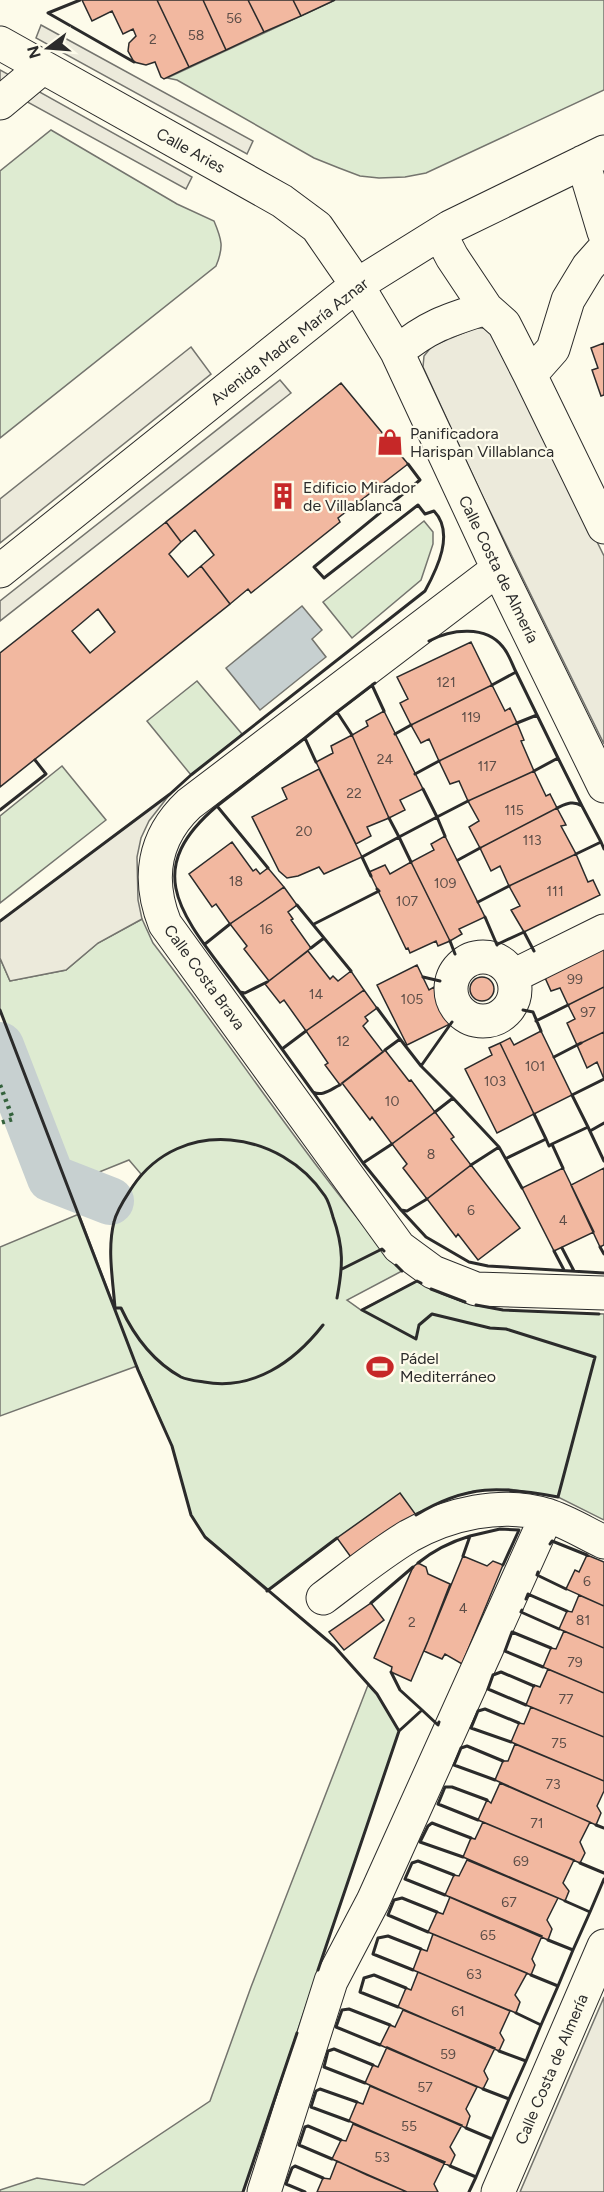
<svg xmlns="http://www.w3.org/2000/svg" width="604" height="2192" font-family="Figtree,sans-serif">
<rect width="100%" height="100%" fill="#fdfbea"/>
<!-- green -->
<path fill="#deebd1" stroke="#74746e" stroke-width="1.5" d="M 335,0 L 604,0 L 604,90 L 426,173 L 405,177 L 379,178 L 360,176 L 339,168 L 314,158 L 177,80 L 167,78 Z
M 51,130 L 177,204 L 214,221 C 222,240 224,247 216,266 L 0,438 L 0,171 Z
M 424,521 L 433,532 L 433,544 L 421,580 L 352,638 L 323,602 Z
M 197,681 L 242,734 L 191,775 L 147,721 Z
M 62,766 L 106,820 L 0,903 L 0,816 Z
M 142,919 L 153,943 C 237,1052 311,1168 402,1271 L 347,1300 L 361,1310 L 417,1281 L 442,1294 L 469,1304 L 503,1310 L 604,1314 L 604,1520 L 558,1497 L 509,1489 L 474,1491 L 456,1496 L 416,1515 L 337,1539 L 267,1591 L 205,1537 L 191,1515 L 172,1446 L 137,1366 L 0,1416 L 0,1247 L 79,1214 L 114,1306 C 113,1279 107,1249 114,1222 C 118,1204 131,1189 141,1174 L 129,1160 L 82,1179 L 61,1169 L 0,1010 L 0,958 L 10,981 L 66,970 L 98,943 Z
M 368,1685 L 377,1694 L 399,1731 L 243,2192 L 0,2192 L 0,2190 L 37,2178 L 84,2185 L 210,2101 L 251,1987 Z"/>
<!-- parking -->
<path fill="#eceadb" stroke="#74746e" stroke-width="1.5" d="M 41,25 L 253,141 L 247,154 L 36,38 Z
M 0,70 L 192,177 L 186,189 L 0,87 Z
M 475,328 L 486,328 L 496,337 L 604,556 L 604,744 L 481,493 L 423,367 L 424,356 L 432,346 Z
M 191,347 L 211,374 L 0,543 L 0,499 Z
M 280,380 L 291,393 L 0,621 L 0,601 Z
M 170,794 L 149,821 L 141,838 L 137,857 L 138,900 L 142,919 L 98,943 L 66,970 L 10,981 L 0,958 L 0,921 Z
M 604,1997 L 604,2192 L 520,2192 Z"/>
<!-- water -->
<path fill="#c7d0d0" stroke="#74746e" stroke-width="1.5" d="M 302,606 L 322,630 L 312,639 L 326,657 L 260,710 L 226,668 Z"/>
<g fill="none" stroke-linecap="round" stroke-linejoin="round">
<!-- canal -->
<path stroke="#c7d0d0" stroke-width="48" d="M 0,1046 L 51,1178 L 110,1201"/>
</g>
<!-- building -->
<path fill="#f2b8a0" stroke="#2b2b2b" stroke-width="1.5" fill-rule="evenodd" d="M 82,0 L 157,0 L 189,67 L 164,79 L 161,77 L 155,62 L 146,65 L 134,62 L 128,51 L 129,43 L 136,36 L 133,29 L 123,34 L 112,11 L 92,21 Z
M 157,0 L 203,0 L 226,50 L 189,67 Z
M 203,0 L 248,0 L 264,32 L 226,50 Z
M 248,0 L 293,0 L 301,16 L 264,32 Z
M 293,0 L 335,0 L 301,16 Z
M 604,343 L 604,395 L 601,396 L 592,370 L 598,368 L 591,348 Z
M 341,383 L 408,464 L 338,518 L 340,522 L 251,593 L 248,589 L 230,604 L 201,566 L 214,555 L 195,530 L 181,542 L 166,522 Z
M 166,522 L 181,542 L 169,554 L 188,577 L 201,566 L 230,604 L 0,787 L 0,653 ZM 98,609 L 115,632 L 90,653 L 72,631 Z
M 471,642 L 492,685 L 411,725 L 400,703 L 408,699 L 397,677 Z
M 492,685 L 505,711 L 510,708 L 517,723 L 439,761 L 429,739 L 421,743 L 411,725 Z
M 384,711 L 423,789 L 400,800 L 405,810 L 389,818 L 352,735 L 368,726 L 366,721 Z
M 517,723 L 524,740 L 521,741 L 534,771 L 468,801 L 459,781 L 450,784 L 439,761 Z
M 352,735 L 389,818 L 367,827 L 371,836 L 356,844 L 316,762 L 333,753 L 331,746 Z
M 319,769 L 362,857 L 324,874 L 319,867 L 298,876 L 287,878 L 279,871 L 252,817 L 287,799 L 282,788 Z
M 534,771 L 546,796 L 550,794 L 557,808 L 480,848 L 469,827 L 479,821 L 468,801 Z
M 557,808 L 566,825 L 561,826 L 576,854 L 509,886 L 500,866 L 491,871 L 480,848 Z
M 445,836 L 485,917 L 459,929 L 462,934 L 450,941 L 411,862 L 434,850 L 431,844 Z
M 232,842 L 253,871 L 256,869 L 260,874 L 268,868 L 284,887 L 230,924 L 216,904 L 212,907 L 189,874 Z
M 576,854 L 588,882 L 593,880 L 600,895 L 524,932 L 511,910 L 520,906 L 509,886 Z
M 411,862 L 450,941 L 438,946 L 436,941 L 410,953 L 408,948 L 406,949 L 369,872 L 385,865 L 390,874 Z
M 284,887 L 297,905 L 288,912 L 293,919 L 291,920 L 311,948 L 269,981 L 244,949 L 247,946 L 230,924 Z
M 604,939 L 604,987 L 568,1005 L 560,988 L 551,991 L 542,971 Z
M 308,951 L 330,979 L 333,976 L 338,981 L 351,971 L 364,990 L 306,1031 L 284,1000 L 280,1003 L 265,984 Z
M 417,965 L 429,990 L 434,987 L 450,1024 L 407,1045 L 377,985 Z
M470 989a12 12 0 1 1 24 0a12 12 0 1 1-24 0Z
M 604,987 L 604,1032 L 577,1045 L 567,1023 L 575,1019 L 568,1005 Z
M 364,990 L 377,1008 L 365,1017 L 368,1021 L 363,1026 L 383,1052 L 340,1085 L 325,1065 L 328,1063 L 306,1031 Z
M 541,1031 L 572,1095 L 534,1114 L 500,1043 L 510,1038 L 514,1045 Z
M 604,1032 L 604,1079 L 597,1062 L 587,1068 L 577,1045 Z
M 500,1043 L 534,1114 L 497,1133 L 465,1069 L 492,1055 L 489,1048 Z
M 385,1050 L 409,1081 L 411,1080 L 435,1112 L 392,1144 L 372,1117 L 370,1120 L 342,1083 Z
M 435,1112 L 454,1137 L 451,1139 L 471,1165 L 427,1199 L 403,1168 L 407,1164 L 392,1144 Z
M 471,1165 L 520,1228 L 478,1260 L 458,1234 L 456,1237 L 427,1199 Z
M 563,1168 L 594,1232 L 554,1251 L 522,1188 Z
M 604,1168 L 604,1245 L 600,1247 L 571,1185 Z
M 400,1493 L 416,1515 L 353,1560 L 337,1538 Z
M 587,1555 L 604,1562 L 604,1606 L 566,1589 L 575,1570 L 579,1572 Z
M 463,1556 L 487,1566 L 493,1561 L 503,1565 L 462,1664 L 445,1654 L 442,1659 L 424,1651 Z
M 418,1563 L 426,1567 L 428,1574 L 450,1584 L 428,1641 L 411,1681 L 391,1672 L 392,1667 L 374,1658 L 413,1567 Z
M 579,1595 L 604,1606 L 604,1648 L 559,1629 L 567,1611 L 572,1612 Z
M 371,1603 L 384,1620 L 344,1650 L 329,1632 Z
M 564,1631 L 604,1648 L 604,1693 L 543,1667 L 551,1648 L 556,1649 Z
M 548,1669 L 604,1693 L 604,1737 L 526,1705 L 534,1685 L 540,1687 Z
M 531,1707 L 604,1737 L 604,1781 L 511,1742 L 519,1723 L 524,1724 Z
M 515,1744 L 604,1781 L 604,1791 L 597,1806 L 601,1813 L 596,1825 L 495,1780 L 503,1761 L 508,1761 Z
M 500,1783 L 590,1822 L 580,1842 L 585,1853 L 580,1863 L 478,1820 L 487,1800 L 491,1803 Z
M 483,1822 L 574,1860 L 563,1883 L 569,1891 L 565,1901 L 463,1857 L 471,1838 L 475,1839 Z
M 467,1860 L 558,1898 L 547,1920 L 552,1929 L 548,1940 L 445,1895 L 454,1875 L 459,1876 Z
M 450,1897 L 542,1936 L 532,1959 L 535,1965 L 531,1975 L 428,1932 L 437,1912 L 443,1914 Z
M 433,1934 L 527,1973 L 515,1995 L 520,2002 L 516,2013 L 413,1970 L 421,1949 L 427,1951 Z
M 418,1972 L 510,2011 L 500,2033 L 504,2040 L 499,2051 L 398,2007 L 406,1988 L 411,1990 Z
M 403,2010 L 495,2048 L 484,2071 L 488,2079 L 483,2089 L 380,2045 L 390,2025 L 395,2027 Z
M 387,2047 L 477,2087 L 466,2109 L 470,2116 L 466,2128 L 365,2083 L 373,2065 L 378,2067 Z
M 370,2086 L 462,2125 L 450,2147 L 455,2155 L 450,2166 L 349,2121 L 357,2102 L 363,2104 Z
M 353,2124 L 445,2162 L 434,2184 L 438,2192 L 407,2192 L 332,2159 L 341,2140 L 346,2141 Z
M 337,2161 L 367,2175 L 407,2192 L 317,2192 L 323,2178 L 330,2179 Z"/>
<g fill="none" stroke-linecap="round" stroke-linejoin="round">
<defs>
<path id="minor" d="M 0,43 L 282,201 L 317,227 L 357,285 L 397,352 L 498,569 L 604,786
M 0,103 L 42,68
M 583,162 L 604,232
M 440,234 L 452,257 L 486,308 L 504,324 L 530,375
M 604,249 L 588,267 L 568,300 L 553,349 L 530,375 L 604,527
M 397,352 C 428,326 448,320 486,308
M 498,569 L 189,804 C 153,838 147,879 165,924 L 399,1247 L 433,1272 L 476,1289 L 604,1293
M 0,571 L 357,285 L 450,227 L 604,152
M451 989a32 32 0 1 1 64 0a32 32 0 1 1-64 0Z
M 513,976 L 604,931
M 323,1598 C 351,1577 379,1554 409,1536 C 448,1514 502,1501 546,1515 C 566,1521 585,1533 604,1542
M 264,2192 L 331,1981 L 373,1901 L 547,1515
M 498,2192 L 604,1946"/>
</defs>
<!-- minor casing -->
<use href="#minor" stroke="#2b2b2b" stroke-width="35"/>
<!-- minor -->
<use href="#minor" stroke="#fdfbea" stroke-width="33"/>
<!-- hedge -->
<path stroke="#34623c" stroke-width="4.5" stroke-dasharray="3 4.5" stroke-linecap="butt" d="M 0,1085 L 13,1119 L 0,1123"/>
<!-- wall -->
<path stroke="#2b2b2b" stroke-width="3" d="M 80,0 L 48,13 L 134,62
M 429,641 C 451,629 486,625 503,647 C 509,654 512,664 516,672 L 492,685
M 516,672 L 537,715 L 517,723
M 375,683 L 372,685 L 384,711
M 395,734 L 411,725
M 352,735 L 337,712 L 371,686
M 316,762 L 305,738 L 337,712
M 534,771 L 558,758 L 537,715
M 415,774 L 439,761
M 217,806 C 145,867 177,909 224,971 C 244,997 263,1023 282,1049
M 582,806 L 601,842
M 557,808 C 566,804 573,800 582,806 L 558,758
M 0,810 L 46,774 L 35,760
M 445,836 L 437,817 L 468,801
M 576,854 L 601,842 L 604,849
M 458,860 L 480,848
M 411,862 L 399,837 L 437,817 L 423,789
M 268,868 L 217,806 L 305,738
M 371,876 L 362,857 L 399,837 L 389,818
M 478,902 L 509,886
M 297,905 L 324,938 L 311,948
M 485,917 L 497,945
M 0,921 L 170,794 L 191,775 L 425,591 C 437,569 455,533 434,511 L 425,514 L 418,505 L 324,578 L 314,567 L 420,480 L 408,464
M 314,924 L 379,891 L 377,889
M 324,938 L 351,971
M 450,941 L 455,954
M 205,944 L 230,924
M 498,944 L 524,932 L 534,951
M 423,977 L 440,981
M 240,992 L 245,993 L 267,982
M 377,1008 L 400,1039
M 0,1010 L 138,1370 L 172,1446 L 191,1515 L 205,1537 L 334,1646 L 377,1694 L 399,1731 L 318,1970
M 523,1010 L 533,1012 L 541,1031
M 536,1021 L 568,1005
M 306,1031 L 282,1049 L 313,1092
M 385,1050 L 400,1039 L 421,1066 L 453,1098
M 554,1057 L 581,1043
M 421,1066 L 452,1022
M 340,1085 C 331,1089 323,1097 313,1092 L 363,1163
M 435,1112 L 453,1098 L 499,1147
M 534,1114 L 546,1139
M 588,1127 L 572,1095 L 604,1079
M 590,1131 L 604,1123
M 392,1144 L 363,1163 L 401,1210
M 552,1144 L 588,1127 L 604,1161
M 507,1158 L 546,1139 L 549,1146 L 552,1144 L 563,1168
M 471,1165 L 499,1147 L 522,1188
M 427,1199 L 407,1211 L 401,1210 L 426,1237 L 469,1262 L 488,1266 L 604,1273
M 600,1247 L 604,1254
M 562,1248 L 574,1271
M 554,1251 L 564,1270
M 396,1265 L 402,1271
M 342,1269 L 382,1249 L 384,1251
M 431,1289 L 465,1302
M 476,1305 L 503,1310 L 599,1314
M 323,1325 C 294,1362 253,1391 204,1382 C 197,1381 187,1380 181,1377 C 154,1362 134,1336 121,1308 L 115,1308 C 113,1280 107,1249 114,1222 C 117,1209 126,1197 133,1186 C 181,1116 281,1130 325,1196 C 329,1202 331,1210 333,1217 C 344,1248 343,1266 337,1298
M 416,1515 C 467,1484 501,1486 558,1497 L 595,1357 L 506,1329 L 490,1328 L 432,1314 L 419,1325 L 416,1339 L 362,1310 L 417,1281 L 421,1283
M 470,1536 L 500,1529 L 519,1530 L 503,1565
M 550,1544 L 552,1541 L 587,1555
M 418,1563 C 434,1550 450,1542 470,1536 L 463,1556
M 538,1572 L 537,1575 L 566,1589
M 267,1591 L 337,1538
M 526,1599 L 528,1594 L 567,1611
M 371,1603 L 413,1567
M 522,1610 L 521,1612 L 559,1629
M 543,1667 L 505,1651 L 512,1632 L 551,1648
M 391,1672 L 400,1690 L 422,1710 L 399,1731
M 526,1705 L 488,1689 L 493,1675 L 501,1672 L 534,1686
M 422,1710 L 438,1725 L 439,1722
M 511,1742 L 471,1728 L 478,1711 L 485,1709 L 519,1723
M 495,1780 L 454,1765 L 461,1748 L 467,1746 L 503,1761
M 478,1820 L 438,1804 L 445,1787 L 452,1787 L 487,1800
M 596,1825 L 604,1828
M 463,1857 L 420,1842 L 428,1826 L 432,1823 L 471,1838
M 580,1863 L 604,1873
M 445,1895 L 405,1879 L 412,1863 L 418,1861 L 454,1875
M 565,1901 L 590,1912 L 604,1879
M 428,1932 L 388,1915 L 394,1900 L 402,1898 L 437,1912
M 548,1940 L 573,1950 L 590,1912
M 413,1970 L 373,1954 L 378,1938 L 388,1936 L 421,1949
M 531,1975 L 558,1986 L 573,1950
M 398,2007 L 360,1992 L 364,1978 L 374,1975 L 406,1988
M 516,2013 L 541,2025 L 558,1986
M 380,2045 L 336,2027 L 342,2010 L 349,2009 L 390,2025
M 499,2051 L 526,2061 L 541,2025
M 365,2083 L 324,2067 L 328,2051 L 334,2049 L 373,2065
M 483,2089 L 509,2099 L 526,2061
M 349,2121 L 311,2107 L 316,2091 L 320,2089 L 357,2102
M 466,2128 L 492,2139 L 509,2099
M 332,2159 L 299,2145 L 305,2127 L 308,2126 L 341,2140
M 450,2166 L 476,2177 L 492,2139
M 243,2192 L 297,2033
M 305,2192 L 286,2184 L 292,2168 L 295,2166 L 323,2178
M 469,2192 L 476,2177"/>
</g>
<!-- icons -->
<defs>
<symbol id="shop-bare" viewBox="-9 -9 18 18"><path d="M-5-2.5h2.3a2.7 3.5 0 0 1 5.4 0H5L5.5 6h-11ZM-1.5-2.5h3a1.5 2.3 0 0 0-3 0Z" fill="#c62828" stroke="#fdfbea" stroke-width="2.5" paint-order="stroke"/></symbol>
<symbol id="building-bare" viewBox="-9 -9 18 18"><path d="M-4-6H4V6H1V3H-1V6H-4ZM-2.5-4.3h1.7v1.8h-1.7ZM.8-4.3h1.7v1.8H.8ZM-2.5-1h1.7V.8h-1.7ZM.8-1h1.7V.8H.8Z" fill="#c62828" stroke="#fdfbea" stroke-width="2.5" paint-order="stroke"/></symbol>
<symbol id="stadium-bare" viewBox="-9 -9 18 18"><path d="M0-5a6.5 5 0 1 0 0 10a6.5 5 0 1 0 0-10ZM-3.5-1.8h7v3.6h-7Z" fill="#c62828" stroke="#fdfbea" stroke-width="2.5" paint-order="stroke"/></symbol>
</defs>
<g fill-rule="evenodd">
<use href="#shop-bare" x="371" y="423" width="38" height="38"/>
<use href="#building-bare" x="264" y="477" width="38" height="38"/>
<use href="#stadium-bare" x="361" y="1348" width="38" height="38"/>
</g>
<g text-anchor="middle" stroke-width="4.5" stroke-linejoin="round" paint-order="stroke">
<!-- number labels -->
<g font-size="14" fill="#5d4e48">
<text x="234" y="23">56</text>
<text x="196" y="40">58</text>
<text x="153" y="44">2</text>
<text x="446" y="687">121</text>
<text x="471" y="722">119</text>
<text x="385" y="764">24</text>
<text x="487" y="771">117</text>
<text x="354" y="798">22</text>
<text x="514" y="815">115</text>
<text x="304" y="836">20</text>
<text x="532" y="845">113</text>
<text x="236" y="886">18</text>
<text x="445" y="888">109</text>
<text x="555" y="896">111</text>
<text x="407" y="906">107</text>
<text x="266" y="934">16</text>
<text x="575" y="984">99</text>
<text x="316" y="999">14</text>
<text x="412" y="1004">105</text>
<text x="588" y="1017">97</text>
<text x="343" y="1046">12</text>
<text x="535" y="1071">101</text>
<text x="495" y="1086">103</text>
<text x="392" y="1106">10</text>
<text x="431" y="1159">8</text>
<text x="471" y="1215">6</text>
<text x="563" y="1225">4</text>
<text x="587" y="1586">6</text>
<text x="463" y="1613">4</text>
<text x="583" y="1625">81</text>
<text x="412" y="1627">2</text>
<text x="575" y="1667">79</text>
<text x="566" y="1704">77</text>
<text x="559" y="1748">75</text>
<text x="553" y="1789">73</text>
<text x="537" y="1828">71</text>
<text x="521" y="1866">69</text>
<text x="509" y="1907">67</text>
<text x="488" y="1940">65</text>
<text x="474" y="1979">63</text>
<text x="458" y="2016">61</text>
<text x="448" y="2059">59</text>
<text x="425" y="2092">57</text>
<text x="409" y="2131">55</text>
<text x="382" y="2162">53</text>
</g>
<!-- street labels -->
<g font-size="16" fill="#2b2b2b" stroke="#fdfbea">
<text transform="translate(191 150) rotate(29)" y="6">Calle Aries</text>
<text transform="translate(289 341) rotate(-38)" y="6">Avenida Madre María Aznar</text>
<text transform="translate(499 569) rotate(64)" y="6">Calle Costa de Almería</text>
<text transform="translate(205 977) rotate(54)" y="6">Calle Costa Brava</text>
<text transform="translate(551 2069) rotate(-67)" y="6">Calle Costa de Almería</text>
</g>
<!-- poi labels -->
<g font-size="16" fill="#2b2b2b" stroke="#fdfbea" text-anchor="start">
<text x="410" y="439">Panificadora<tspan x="410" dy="18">Harispan Villablanca</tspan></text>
<text x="303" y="493">Edificio Mirador<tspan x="303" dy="18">de Villablanca</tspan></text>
<text x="400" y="1364">Pádel<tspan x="400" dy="18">Mediterráneo</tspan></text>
</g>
</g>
<!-- north arrow -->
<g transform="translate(48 48) rotate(254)" stroke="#fdfbea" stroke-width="4.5" paint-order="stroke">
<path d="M0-4.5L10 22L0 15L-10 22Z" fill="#2b2b2b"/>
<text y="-9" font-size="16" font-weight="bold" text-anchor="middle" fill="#2b2b2b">N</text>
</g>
</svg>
